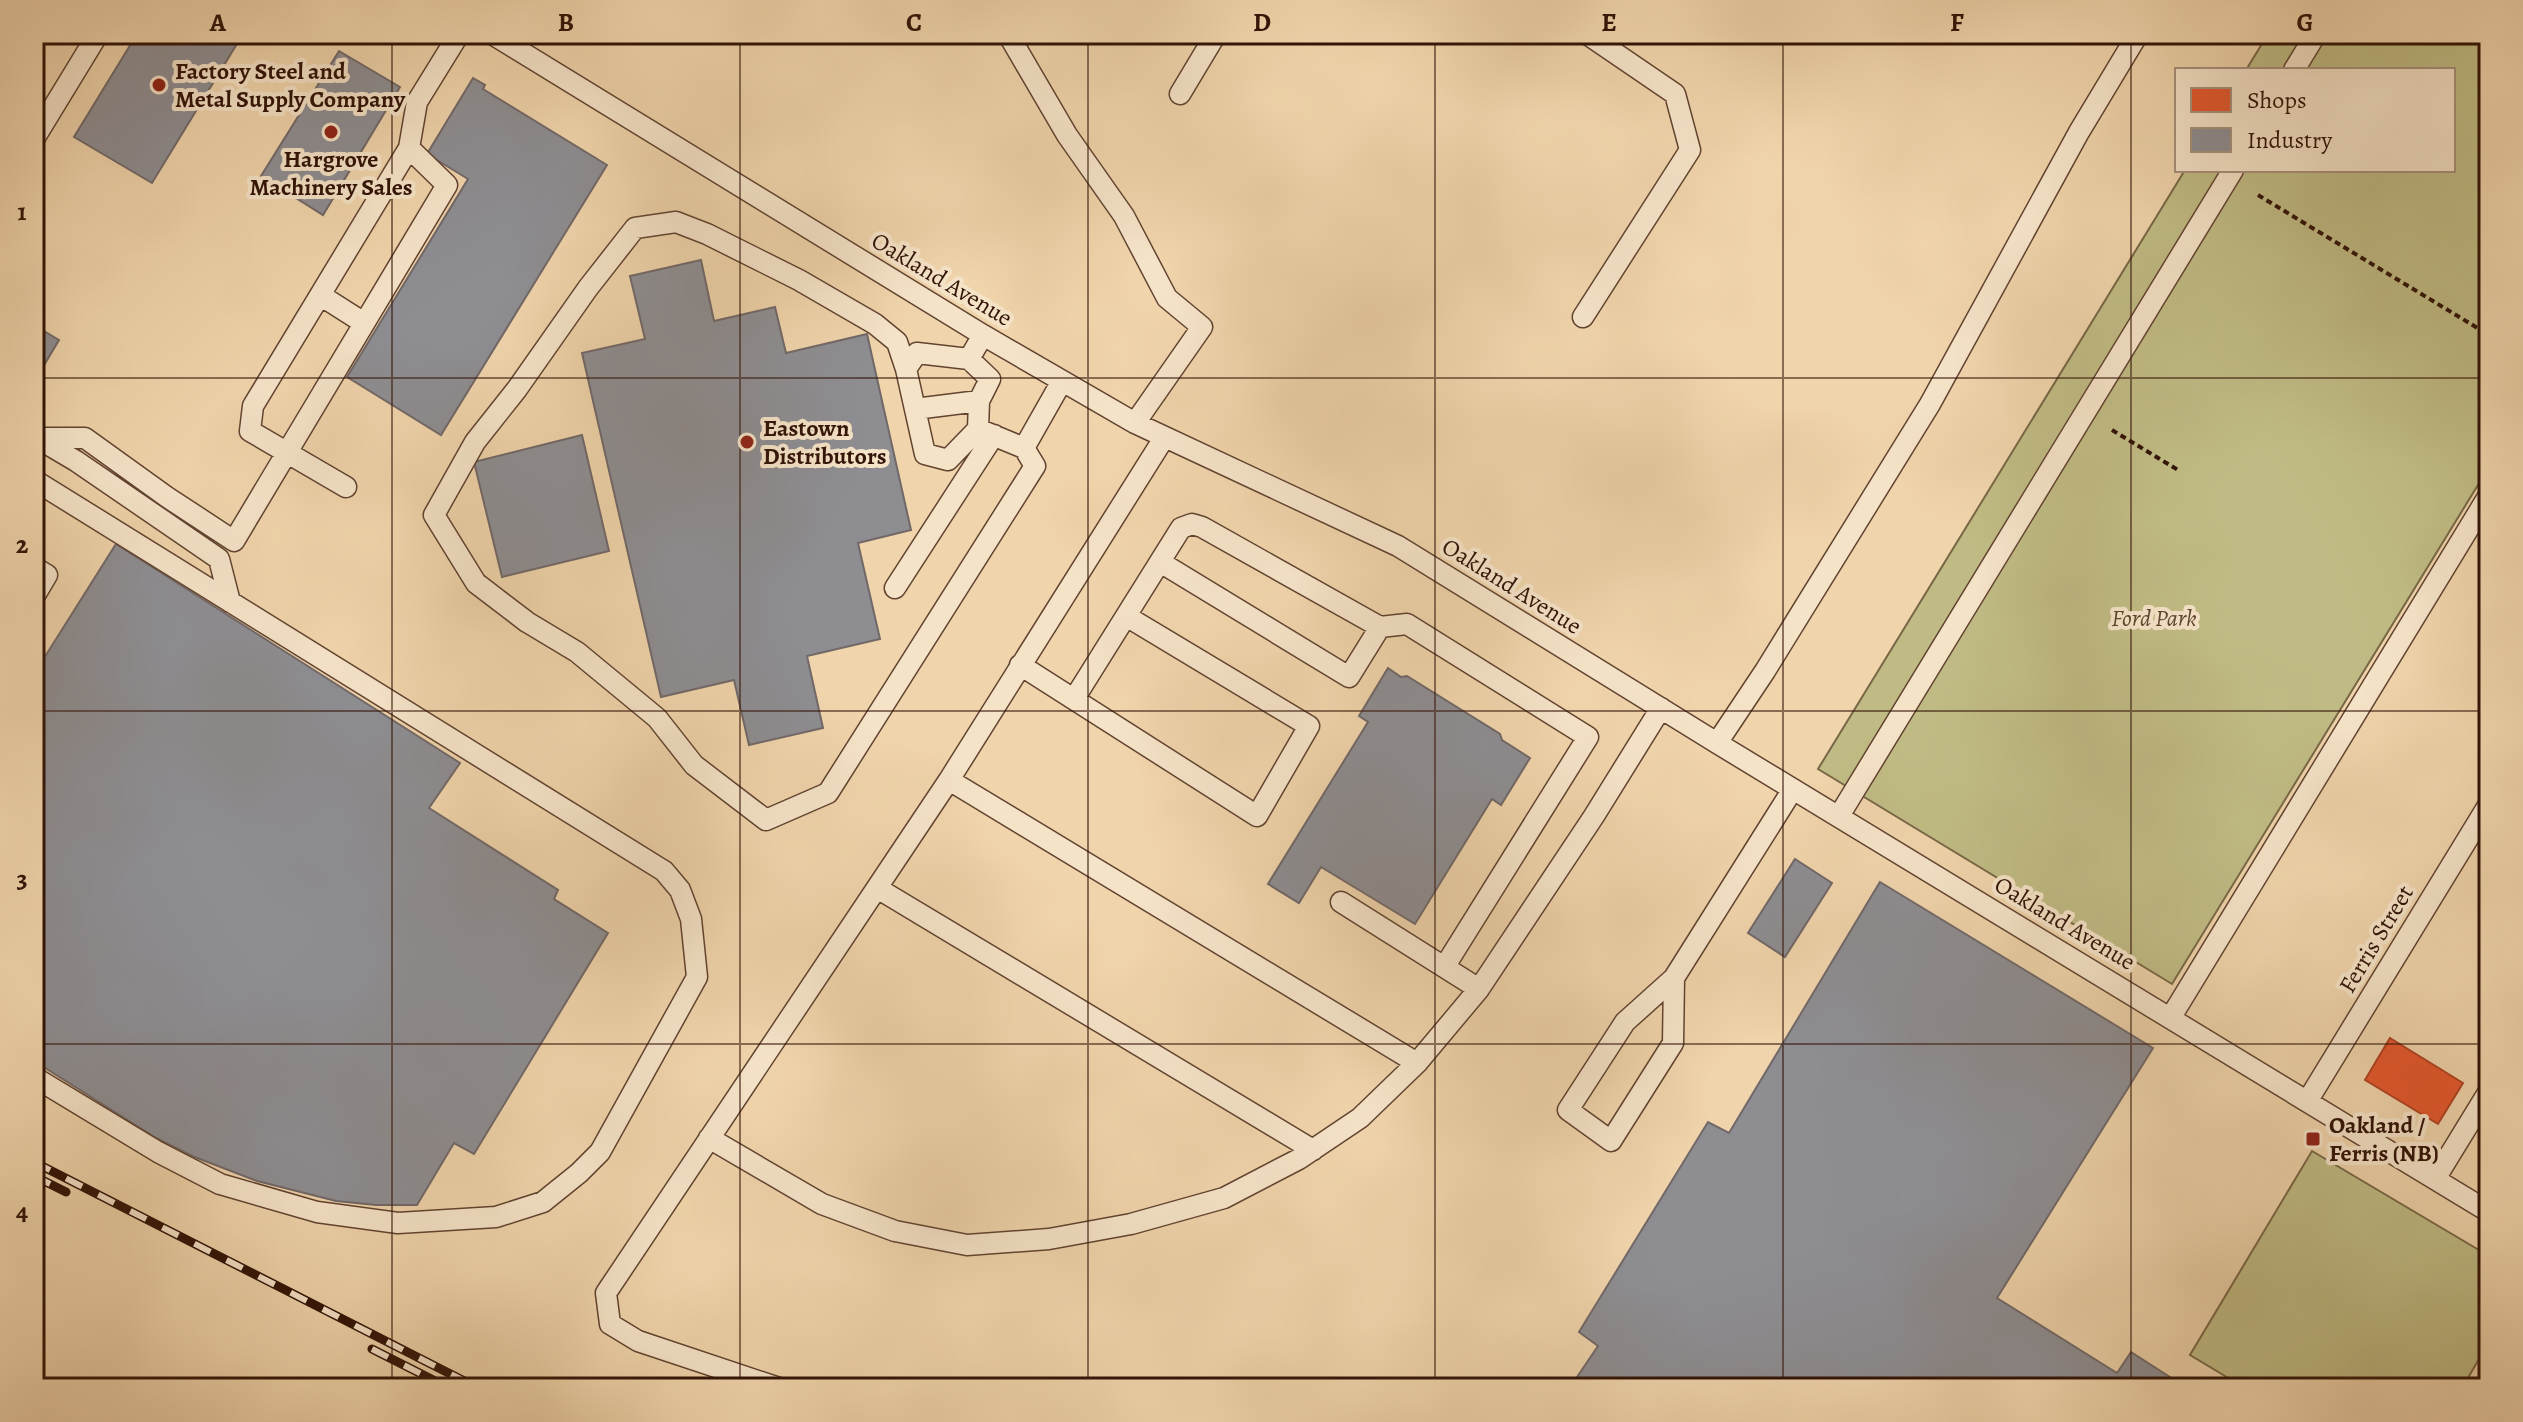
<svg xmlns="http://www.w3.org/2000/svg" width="2523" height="1422" font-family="Alegreya,serif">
<rect width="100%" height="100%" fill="#f0d4ab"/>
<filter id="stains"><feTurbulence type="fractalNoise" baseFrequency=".0025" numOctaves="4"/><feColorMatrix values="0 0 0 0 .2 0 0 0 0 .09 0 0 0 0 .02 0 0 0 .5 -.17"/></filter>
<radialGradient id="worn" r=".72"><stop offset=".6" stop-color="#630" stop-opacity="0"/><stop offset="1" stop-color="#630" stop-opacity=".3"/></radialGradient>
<!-- green -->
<path fill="#c0bb84" stroke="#786746" stroke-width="2" d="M 2268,34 L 2489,34 L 2489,467 L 2172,984 L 1818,769 L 2185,170 L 2453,170 L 2453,70 L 2246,70 Z
M 2312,1151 L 2489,1256 L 2489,1342 L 2462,1388 L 2245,1388 L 2190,1355 Z"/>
<!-- shops -->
<path fill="#e4572e" stroke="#ae4322" stroke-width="2" d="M 2390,1038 L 2463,1083 L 2438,1124 L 2365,1080 Z"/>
<!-- industry -->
<path fill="#8d8d92" stroke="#716868" stroke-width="2" d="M 137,34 L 243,34 L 152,183 L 74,137 Z
M 339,51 L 400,87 L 323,215 L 261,176 Z
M 473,78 L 485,85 L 483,89 L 607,165 L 441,435 L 347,377 L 468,179 L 427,154 Z
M 701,260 L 714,321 L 775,307 L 786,353 L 867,334 L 911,530 L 858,543 L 880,639 L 807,656 L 823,728 L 749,745 L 734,680 L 661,697 L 582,353 L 645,339 L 630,276 Z
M 34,325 L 59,340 L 34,382 Z
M 582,435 L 609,551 L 502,577 L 474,462 Z
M 116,544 L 460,763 L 429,808 L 558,890 L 554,899 L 608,933 L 474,1154 L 454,1143 L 417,1205 L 376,1205 L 336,1201 L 257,1181 L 192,1156 L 156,1138 L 34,1061 L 34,674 Z
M 1388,668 L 1401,677 L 1407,676 L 1500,734 L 1502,740 L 1530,758 L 1501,805 L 1492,799 L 1415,924 L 1321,867 L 1299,903 L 1268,884 L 1368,722 L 1359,716 Z
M 1795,859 L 1832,883 L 1785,957 L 1748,933 Z
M 1880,882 L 2153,1048 L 1997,1298 L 2117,1373 L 2131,1352 L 2187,1388 L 1581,1388 L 1573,1383 L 1598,1346 L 1579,1332 L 1708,1122 L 1729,1133 Z"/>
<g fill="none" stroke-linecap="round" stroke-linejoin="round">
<defs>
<path id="minor" d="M 492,34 L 983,335 L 1135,423 L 1398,546 L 1717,743 L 2489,1212
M 1008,34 L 1067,135 L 1124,216 L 1167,298 L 1202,327 L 1135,423
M 2294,70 L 2316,34
M 1180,94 L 1216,34
M 34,139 L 98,34
M 320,295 L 364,323
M 1583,317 L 1690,150 L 1675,94 L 1587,34
M 983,335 L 969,359 L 917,353 L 906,369 L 925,454 L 948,460 L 978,429 L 1024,448
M 969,359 L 990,379 L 979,401 L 978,429
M 906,369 L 897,342 L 875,324 L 799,280 L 707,234 L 676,222 L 635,228 L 588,288 L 517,389 L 475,442 L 434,515 L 476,583 L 527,622 L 577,652 L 657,718 L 694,765 L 766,820 L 828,793 L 1035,466 L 1024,448 L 1062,381
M 915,409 L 979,401
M 37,438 L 85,438 L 167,497 L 234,541 L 447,185 L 409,148
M 37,438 L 76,461 L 219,559 L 230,602
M 1164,438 L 949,780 L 1417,1063 L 1479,989 L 1594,816 L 1661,708
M 34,480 L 664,871 L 680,890 L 691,919 L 697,977 L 600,1152 L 579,1173 L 543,1202 L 496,1217 L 398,1223 L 317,1212 L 220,1184 L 158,1152 L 34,1077
M 346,487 L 250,431 L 253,406 L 409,148 L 417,102 L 459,34
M 1160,562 L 1349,677 L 1380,627
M 34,567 L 47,575 L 34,597
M 895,588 L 994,435
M 1020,665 L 1257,816 L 1309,726 L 1126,616
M 1074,699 L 1181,528 L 1192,524 L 1202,527 L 1380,627 L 1407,624 L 1588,737 L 1445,966
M 1717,743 L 1765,671 L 1930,404 L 2079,132 L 2138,34
M 1839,816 L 2233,170
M 877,888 L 1313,1150
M 1341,902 L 1479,989
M 1674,978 L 1625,1022 L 1568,1110 L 1611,1141 L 1673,1043 L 1674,978 L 1793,789
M 2171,1017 L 2489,495
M 2308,1100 L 2489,804
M 709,1138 L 822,1204 L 895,1231 L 967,1245 L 1049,1239 L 1131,1224 L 1224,1198 L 1299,1159 L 1360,1118 L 1417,1063
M 2435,1179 L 2489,1091
M 779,1388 L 638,1341 L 610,1324 L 606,1293 L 949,780"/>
</defs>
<!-- minor casing -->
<use href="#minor" stroke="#614330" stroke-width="23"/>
<!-- path -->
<path stroke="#311307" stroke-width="4" stroke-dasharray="6 4" stroke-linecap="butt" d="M 2258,195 L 2489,335
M 2112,430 L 2178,470"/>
<!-- minor -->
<use href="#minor" stroke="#f5e3c8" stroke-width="20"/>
<defs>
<path id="rail" d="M 34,1162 L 478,1388
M 34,1176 L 66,1192
M 372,1349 L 449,1388"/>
</defs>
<!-- rail casing -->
<use href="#rail" stroke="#311307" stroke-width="9"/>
<!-- rail -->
<use href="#rail" stroke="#f5e3c8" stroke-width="6" stroke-dasharray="18" stroke-linecap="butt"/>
</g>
<!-- grid -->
<path fill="none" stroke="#311307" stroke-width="2" stroke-opacity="0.55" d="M 392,34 L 392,1388M 740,34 L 740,1388M 1088,34 L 1088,1388M 1435,34 L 1435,1388M 1783,34 L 1783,1388M 2131,34 L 2131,1388M 34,378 L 2489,378M 34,711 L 2489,711M 34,1044 L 2489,1044"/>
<!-- markers -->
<g fill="#8f2418" stroke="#f5e3c8" stroke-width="3">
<circle cx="159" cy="85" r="8"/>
<circle cx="331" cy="132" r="8"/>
<circle cx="747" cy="442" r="8"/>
<rect x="2305" y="1131" width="16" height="16" rx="4"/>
</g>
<g text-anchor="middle" stroke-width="8" stroke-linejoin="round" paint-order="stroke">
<!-- poi labels -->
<g font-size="24" font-weight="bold" fill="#311307" stroke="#f5e3c8" text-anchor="start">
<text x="175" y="79">Factory Steel and<tspan x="175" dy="28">Metal Supply Company</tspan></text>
<text x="331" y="167" text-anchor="middle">Hargrove<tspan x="331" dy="28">Machinery Sales</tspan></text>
<text x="763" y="436">Eastown<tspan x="763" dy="28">Distributors</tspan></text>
<text x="2329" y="1133">Oakland /<tspan x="2329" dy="28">Ferris (NB)</tspan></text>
</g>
<!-- street labels -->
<g font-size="24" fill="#311307" stroke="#f5e3c8">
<text transform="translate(942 279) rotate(31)" y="8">Oakland Avenue</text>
<text transform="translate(1512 586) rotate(32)" y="8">Oakland Avenue</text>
<text transform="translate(2065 923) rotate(31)" y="8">Oakland Avenue</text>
<text transform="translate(2376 939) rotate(-59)" y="8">Ferris Street</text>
</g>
<!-- park labels -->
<g font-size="24" font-style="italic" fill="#5c452c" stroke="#f5e3c8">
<text x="2154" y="626">Ford Park</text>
</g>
</g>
<!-- margin -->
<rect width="2523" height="1422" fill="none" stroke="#f0d4ab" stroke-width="88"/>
<!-- legend -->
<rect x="2175" y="68" width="280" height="104" fill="#f5e3c8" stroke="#a7907b" stroke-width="2"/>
<rect x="2191" y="88" width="40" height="24" fill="#e4572e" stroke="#a7907b" stroke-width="2"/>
<text x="2247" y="108" font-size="24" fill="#311307">Shops</text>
<rect x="2191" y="128" width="40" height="24" fill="#8d8d92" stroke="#a7907b" stroke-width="2"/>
<text x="2247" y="148" font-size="24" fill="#311307">Industry</text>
<rect x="44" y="44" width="2435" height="1334" fill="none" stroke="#311307" stroke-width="3"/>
<g font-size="26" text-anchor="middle" font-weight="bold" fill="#311307">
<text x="218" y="31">A</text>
<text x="566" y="31">B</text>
<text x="914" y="31">C</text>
<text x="1262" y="31">D</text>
<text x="1609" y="31">E</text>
<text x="1957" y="31">F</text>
<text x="2305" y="31">G</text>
<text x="22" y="220">1</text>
<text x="22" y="553">2</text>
<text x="22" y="887">3</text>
<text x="22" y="1220">4</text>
</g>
<rect width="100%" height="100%" filter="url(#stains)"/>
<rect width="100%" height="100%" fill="url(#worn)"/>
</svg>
